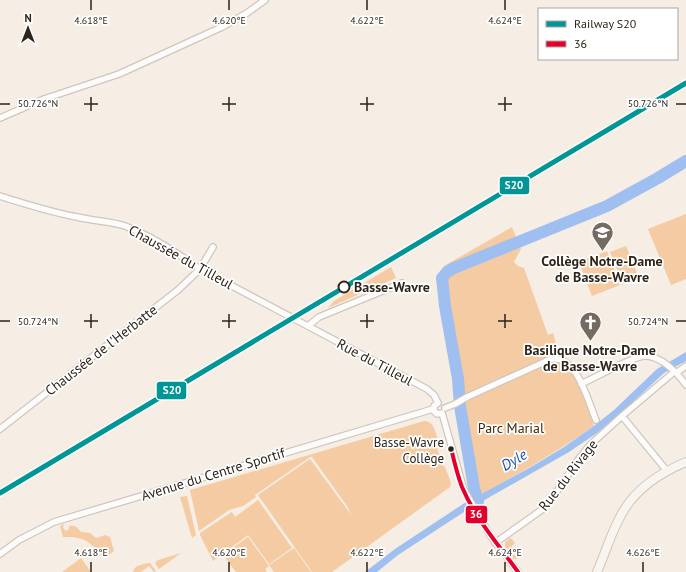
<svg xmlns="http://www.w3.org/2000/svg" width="686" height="572" font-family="'PT Sans',sans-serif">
<rect width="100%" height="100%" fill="#f6ede4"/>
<!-- green -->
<path fill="#f4cba2" d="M 686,214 L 686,279 L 671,285 L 648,229 Z
M 512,227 L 521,249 L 514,262 L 518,266 L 524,268 L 548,335 L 553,333 C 556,342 557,348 552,356 L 461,399 C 463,369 453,339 449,309 C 446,295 445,280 444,266 Z
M 626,246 L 639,278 L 623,284 L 610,252 Z
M 607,251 L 620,285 L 592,296 L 579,262 Z
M 391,267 L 396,278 L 328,308 L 334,301 Z
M 552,360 L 572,370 L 579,384 L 594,426 C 557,452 518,474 479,496 L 462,404 Z
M 424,421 C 434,421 435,431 438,440 L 436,441 L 436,444 L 443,466 L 445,467 L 451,483 L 450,487 L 332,572 L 312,572 L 258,495 L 310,459 L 352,516 L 347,506 L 312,457 L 310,457 L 255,495 L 256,497 L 243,506 L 229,510 L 199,531 L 190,490 Z
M 187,496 L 196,535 L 192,538 L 180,497 Z
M 258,500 L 292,548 L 269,564 L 248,535 L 213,561 L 200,535 L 200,533 L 232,512 L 235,517 Z
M 64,524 L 63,528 L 66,531 L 69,529 L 69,526 C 76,525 77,527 81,532 L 90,533 L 96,538 L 105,535 L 110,537 L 114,551 L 104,558 C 90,542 86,536 63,537 L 60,526 Z
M 248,537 L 269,566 L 265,569 L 267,572 L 236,572 L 223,555 Z
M 510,538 L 512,539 L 515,543 L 511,547 L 517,559 L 514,559 L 505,547 L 505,542 Z
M 294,548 L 311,572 L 274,572 L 269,565 Z
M 181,553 L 159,569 L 155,563 L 158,560 Z
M 81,558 L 91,572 L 62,572 Z
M 147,563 L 150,563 L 156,571 L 154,572 L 149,566 L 141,572 L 133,572 C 134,565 142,565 147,563 Z"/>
<!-- water -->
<path fill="#9fbff0" d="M 686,352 L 686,361 L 664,373 L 620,414 L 597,433 L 569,452 L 467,510 L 398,555 L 377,572 L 365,572 L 395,549 L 463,504 L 531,467 L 564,447 L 594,426 L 614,410 L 657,369 Z"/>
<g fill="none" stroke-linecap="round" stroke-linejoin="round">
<!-- river -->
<path stroke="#9fbff0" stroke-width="12" d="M 478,501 L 474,488 L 460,406 L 458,379 L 445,306 L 442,278 L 447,272 L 454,268 L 607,206 L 658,178 L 686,161"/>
<defs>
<path id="minor" d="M 0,118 L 44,99 L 119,74 L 222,27 L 247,13 L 265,0
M 0,196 C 25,204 51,212 77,217 C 93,221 110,221 125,226 C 152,236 177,253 200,269 L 427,389 L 434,395 L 438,403
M 308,326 L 319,317 L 402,283
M 676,373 L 686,366
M 581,384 C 595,378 631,357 644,356 C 660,355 677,372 686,385
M 438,403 L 434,406 L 434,411 L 437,414 L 442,413
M 445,408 L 455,404 L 467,397 L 551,359 C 577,354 588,402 596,420
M 442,413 L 464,490 L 490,535 L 518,572
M 622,416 L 667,471
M 0,429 L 178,290 L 200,269 L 213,247
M 495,543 L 547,506 L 578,460 L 590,445 L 622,416 L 674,372
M 0,554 L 19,540 L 54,522 L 433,409"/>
<path id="secondary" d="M 597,572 C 606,552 612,529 624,510 C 638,487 662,472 686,462"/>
</defs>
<!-- minor casing -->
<use href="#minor" stroke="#cfc6be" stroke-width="8"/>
<!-- secondary casing -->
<use href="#secondary" stroke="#cfc6be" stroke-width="10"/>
<!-- minor -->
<use href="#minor" stroke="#fefcfb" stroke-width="5.5"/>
<!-- secondary -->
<use href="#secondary" stroke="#f8f5f0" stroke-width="8"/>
<defs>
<path id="bus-1" d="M 451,448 C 454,461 457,474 462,487 C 475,518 498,544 518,572"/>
</defs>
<!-- bus-1 casing -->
<use href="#bus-1" stroke="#fff" stroke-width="7"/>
<!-- bus-1 -->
<use href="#bus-1" stroke="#e4002b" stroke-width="4"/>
<defs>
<path id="rail-1" d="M 0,493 L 686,83"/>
</defs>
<!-- rail-1 casing -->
<use href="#rail-1" stroke="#fff" stroke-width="8"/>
<!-- rail-1 -->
<use href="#rail-1" stroke="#009696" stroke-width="5"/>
</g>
<!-- ticks -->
<path fill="none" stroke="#2d2319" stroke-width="1.5" d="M 91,0 L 91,10M 229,0 L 229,10M 367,0 L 367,10M 505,0 L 505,10M 91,97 L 91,111M 229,97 L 229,111M 367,97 L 367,111M 505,97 L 505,111M 0,104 L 10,104M 84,104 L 98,104M 222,104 L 236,104M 360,104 L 374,104M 498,104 L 512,104M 676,104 L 686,104M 91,314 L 91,328M 229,314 L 229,328M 367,314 L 367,328M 505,314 L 505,328M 0,321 L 10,321M 84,321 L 98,321M 222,321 L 236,321M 360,321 L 374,321M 498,321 L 512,321M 676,321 L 686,321M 91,562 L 91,572M 229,562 L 229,572M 367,562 L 367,572M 505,562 L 505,572M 643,562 L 643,572"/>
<!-- icons -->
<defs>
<symbol id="school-pin" viewBox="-11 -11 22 30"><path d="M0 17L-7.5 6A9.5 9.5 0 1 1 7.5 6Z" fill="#736a60" stroke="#fff"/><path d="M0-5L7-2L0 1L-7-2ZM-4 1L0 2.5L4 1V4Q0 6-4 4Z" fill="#fff"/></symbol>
<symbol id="church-pin" viewBox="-11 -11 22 30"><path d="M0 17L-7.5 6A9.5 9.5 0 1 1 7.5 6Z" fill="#736a60" stroke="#fff"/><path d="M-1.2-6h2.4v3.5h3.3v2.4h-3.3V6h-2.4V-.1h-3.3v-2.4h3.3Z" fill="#fff"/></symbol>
</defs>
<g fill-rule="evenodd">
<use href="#school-pin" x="590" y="220" width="25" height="34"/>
<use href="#church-pin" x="578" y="310" width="25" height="34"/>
</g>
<!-- markers -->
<circle fill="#fff" stroke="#2d2319" stroke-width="2" cx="344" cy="287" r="5.5"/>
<circle fill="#2d2319" stroke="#fff" stroke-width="1.5" cx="451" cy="449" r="3.5"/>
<g text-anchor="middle" stroke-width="3.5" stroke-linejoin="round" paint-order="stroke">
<!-- bus labels -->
<g font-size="13" fill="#2d2319" stroke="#fff" text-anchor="end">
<text x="444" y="447">Basse-Wavre<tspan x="444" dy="16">Collège</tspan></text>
</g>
<!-- street labels -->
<g font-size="14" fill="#2d2319" stroke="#fff">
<text transform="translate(181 257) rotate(29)" y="5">Chaussée du Tilleul</text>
<text transform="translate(101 350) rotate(-38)" y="5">Chaussée de l'Herbatte</text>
<text transform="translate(375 362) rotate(28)" y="5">Rue du Tilleul</text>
<text transform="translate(213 474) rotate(-17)" y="5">Avenue du Centre Sportif</text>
<text transform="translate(568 475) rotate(-52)" y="5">Rue du Rivage</text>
</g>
<!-- poi labels -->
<g font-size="14" font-weight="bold" fill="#2d2319" stroke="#fff">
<text x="602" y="266">Collège Notre-Dame<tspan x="602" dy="16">de Basse-Wavre</tspan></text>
<text x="590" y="355">Basilique Notre-Dame<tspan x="590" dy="16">de Basse-Wavre</tspan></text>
</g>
<!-- stop labels -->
<g font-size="14" font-weight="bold" fill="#2d2319" stroke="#fff" text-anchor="start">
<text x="354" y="292">Basse-Wavre</text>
</g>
<!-- park labels -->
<g font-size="14" fill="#45290a" stroke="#fff">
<text x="511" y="433">Parc Marial</text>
</g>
<!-- water labels -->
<g font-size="15" font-style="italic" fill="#1854a8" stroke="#fff">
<text transform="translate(514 460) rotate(-31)" y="5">Dyle</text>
</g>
</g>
<g font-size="10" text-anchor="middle" fill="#2d2319" stroke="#fff" stroke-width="3.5" stroke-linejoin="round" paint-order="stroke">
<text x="91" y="24">4.618°E</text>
<text x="229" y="24">4.620°E</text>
<text x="367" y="24">4.622°E</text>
<text x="505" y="24">4.624°E</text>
<text x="38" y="107">50.726°N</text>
<text x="648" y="107">50.726°N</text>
<text x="38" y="325">50.724°N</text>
<text x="648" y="325">50.724°N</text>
<text x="91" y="556">4.618°E</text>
<text x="229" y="556">4.620°E</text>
<text x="367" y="556">4.622°E</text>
<text x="505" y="556">4.624°E</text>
<text x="643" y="556">4.626°E</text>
</g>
<g stroke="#fff" stroke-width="1.5">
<rect x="499" y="176" width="31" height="19" rx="4" fill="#009696"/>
<rect x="156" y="381" width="31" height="19" rx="4" fill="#009696"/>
<rect x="465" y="505" width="23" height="19" rx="4" fill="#e4002b"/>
</g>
<g font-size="11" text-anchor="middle" font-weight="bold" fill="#fff">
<text x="514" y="189">S20</text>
<text x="172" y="394">S20</text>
<text x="476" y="518">36</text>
</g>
<!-- legend -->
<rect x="538" y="8" width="140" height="52" fill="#ffffff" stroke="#aba7a3"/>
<rect x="546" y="21" width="20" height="6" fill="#009696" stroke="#aba7a3"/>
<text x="574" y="28" font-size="12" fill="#2d2319">Railway S20</text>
<rect x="546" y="41" width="20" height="6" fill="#e4002b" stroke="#aba7a3"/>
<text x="574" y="48" font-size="12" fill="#2d2319">36</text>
<!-- north arrow -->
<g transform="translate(28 28)" stroke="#ffffff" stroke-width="3" paint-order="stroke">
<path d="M0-3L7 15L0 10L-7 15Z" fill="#2d2319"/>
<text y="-6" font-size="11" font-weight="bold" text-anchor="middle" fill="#2d2319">N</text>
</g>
</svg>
